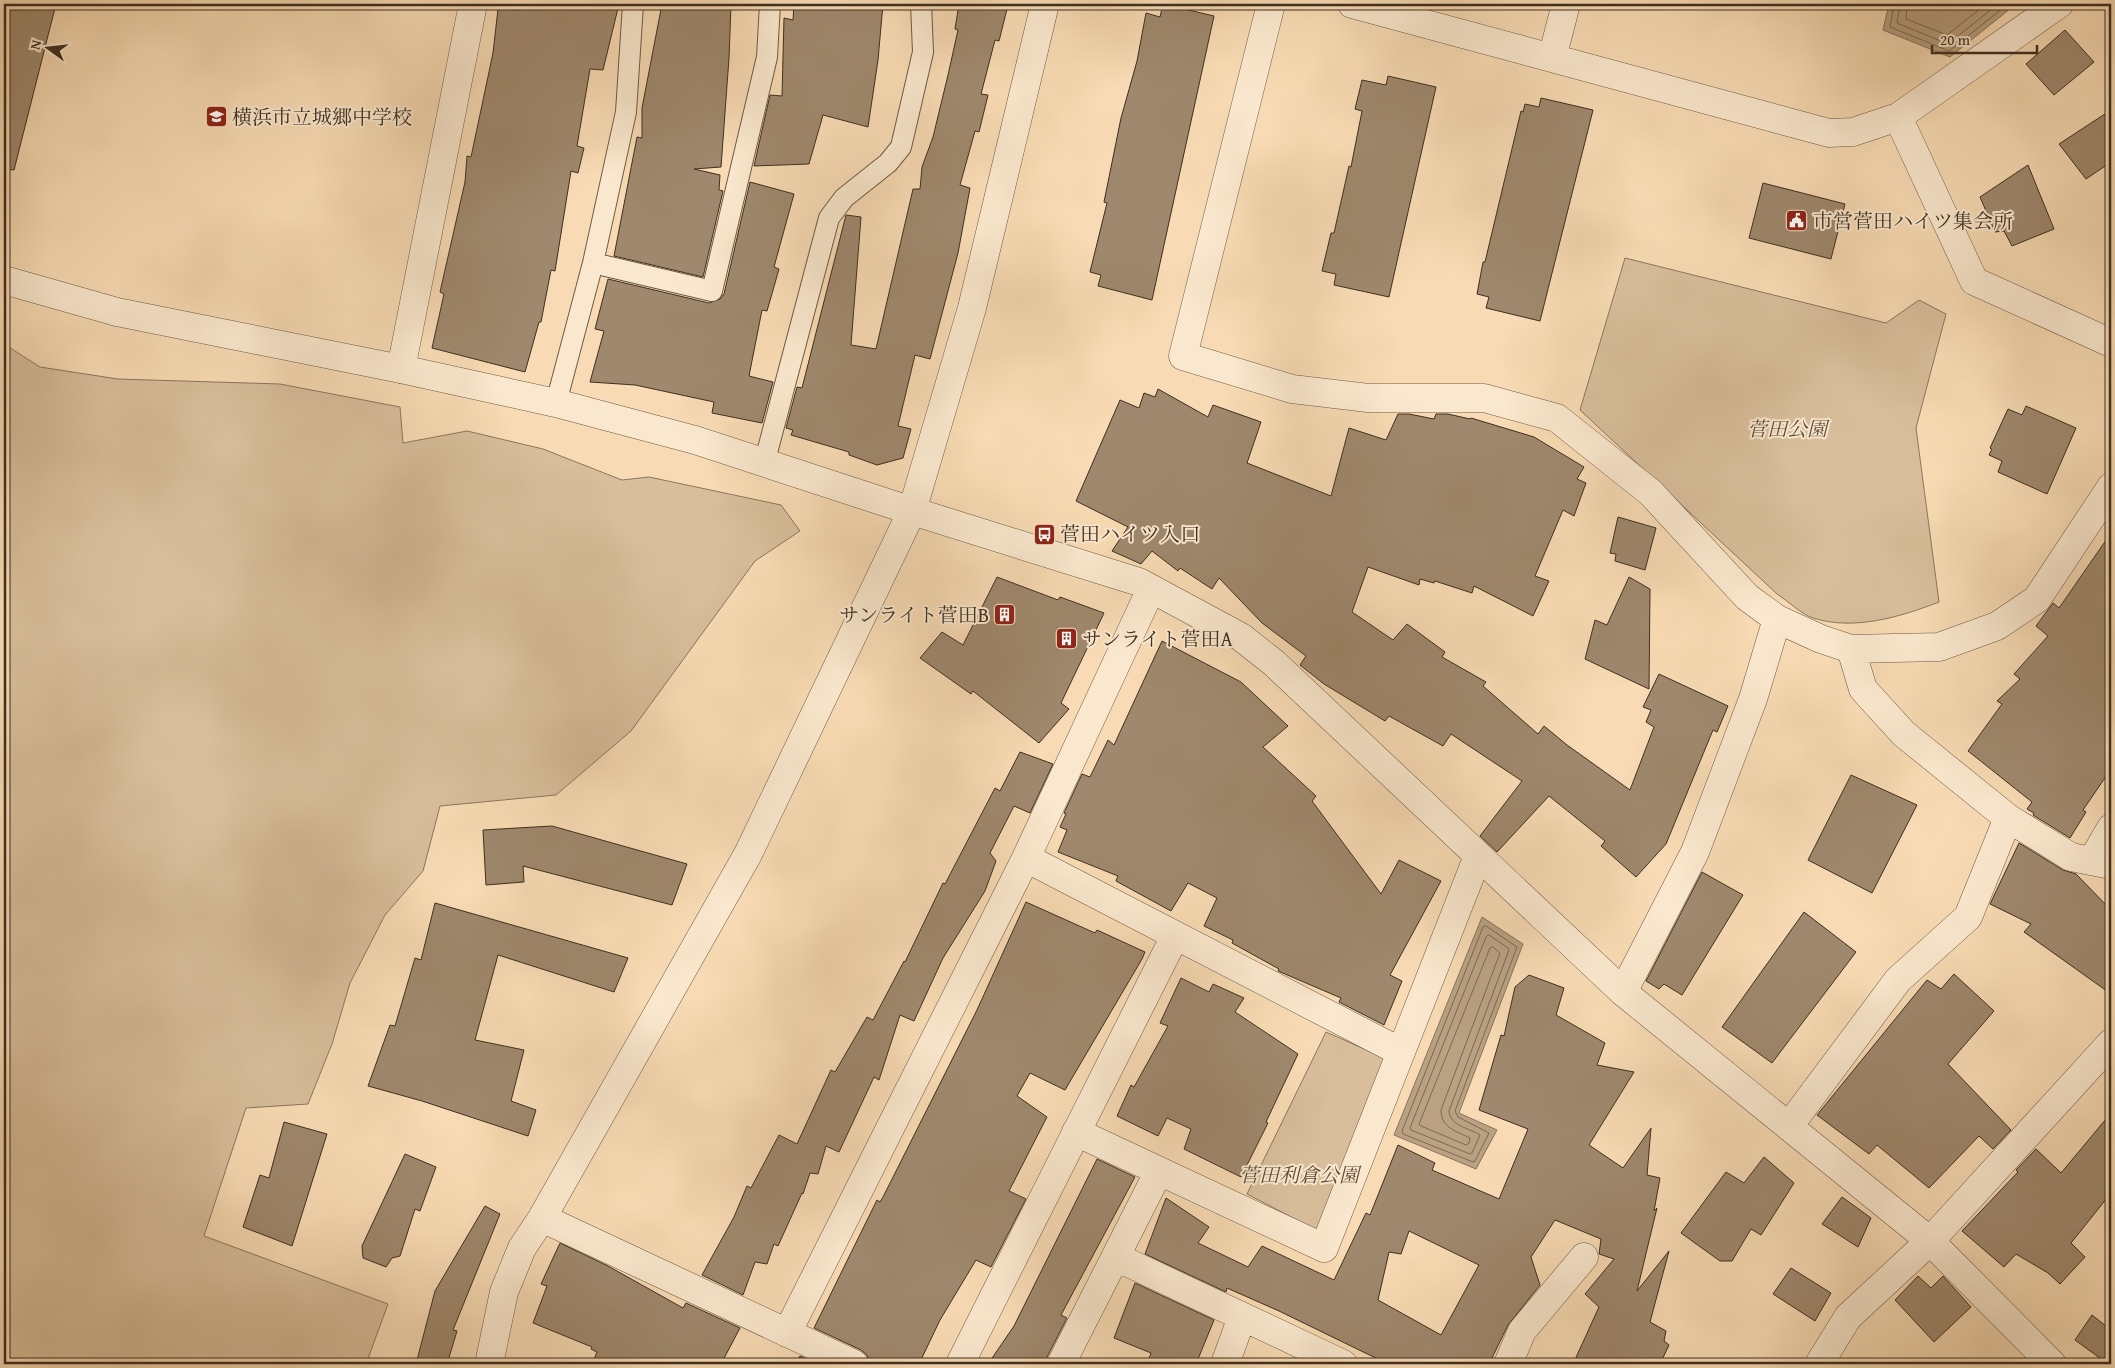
<svg xmlns="http://www.w3.org/2000/svg" width="2115" height="1368" font-family="'Gentium Book Plus','Noto Serif JP',serif">
<rect width="100%" height="100%" fill="#f8dbb4"/>
<filter id="stains"><feTurbulence type="fractalNoise" baseFrequency=".004" numOctaves="4"/><feColorMatrix values="0 0 0 0 .2 0 0 0 0 .09 0 0 0 0 .02 0 0 0 .5 -.17"/></filter>
<radialGradient id="worn" r=".72"><stop offset=".6" stop-color="#630" stop-opacity="0"/><stop offset="1" stop-color="#630" stop-opacity=".3"/></radialGradient>
<!-- green -->
<path fill="#d8be9b" stroke="#8b765e" d="M 1625,258 L 1886,323 L 1919,300 L 1946,314 L 1916,428 L 1939,602 C 1900,617 1854,631 1813,618 C 1801,614 1788,601 1777,594 L 1580,410 Z
M 4,344 L 40,367 L 118,379 L 280,384 L 400,407 L 403,443 L 467,431 L 543,449 L 622,480 L 649,477 L 781,505 L 800,531 L 755,561 L 631,731 L 556,795 L 440,806 L 423,871 L 385,915 L 350,983 L 332,1044 L 308,1104 L 246,1108 L 204,1236 L 388,1304 L 366,1364 L 4,1364 Z
M 1326,1032 L 1387,1059 L 1318,1231 L 1247,1194 Z"/>
<!-- water -->
<path fill="#b9a182" stroke="#88735b" d="M 1889,4 L 2016,4 L 1950,57 L 1883,30 Z
M 1482,917 L 1523,944 L 1459,1113 L 1497,1130 L 1476,1169 L 1394,1135 Z"/>
<g fill="none" stroke-linecap="round" stroke-linejoin="round">
<!-- shore -->
<path stroke="#7c6851" stroke-width="1" d="M 1894,4 L 1890,27 L 1949,51 L 2008,4
M 1900,4 L 1897,23 L 1948,44 L 1998,4
M 1907,4 L 1906,19 L 1947,35 L 1986,4
M 1486,926 L 1517,947 L 1455,1111 L 1458,1117 L 1489,1133 L 1475,1161 L 1473,1162 L 1403,1134 L 1402,1131 L 1483,927 Z
M 1489,935 L 1508,948 L 1509,950 L 1449,1111 C 1450,1126 1469,1128 1480,1135 L 1472,1153 L 1470,1154 L 1411,1130 L 1410,1128 L 1486,937 Z
M 1493,947 L 1500,953 L 1441,1110 C 1441,1128 1456,1131 1470,1138 L 1469,1143 L 1466,1145 L 1421,1126 L 1419,1124 L 1490,948 Z"/>
</g>
<!-- building -->
<path fill="#9f886d" stroke="#3e2f20" fill-rule="evenodd" d="M 4,4 L 56,4 L 14,170 L 4,169 Z
M 519,4 L 619,4 L 603,70 L 590,69 L 577,146 L 584,148 L 578,173 L 571,171 L 555,271 L 551,270 L 541,322 L 539,322 L 525,372 L 432,348 L 444,294 L 440,292 L 465,182 L 467,156 L 471,157 L 493,53 L 498,9 L 517,10 Z
M 662,4 L 731,4 L 729,58 L 721,167 L 694,169 L 720,175 L 719,190 L 723,191 L 703,277 L 614,256 L 637,137 L 642,138 L 642,108 Z
M 794,4 L 851,6 L 851,4 L 883,4 L 878,60 L 868,127 L 823,115 L 809,164 L 754,166 L 770,95 L 782,96 L 784,18 L 793,20 Z
M 959,4 L 987,4 L 1007,9 L 999,41 L 995,40 L 981,94 L 988,95 L 979,132 L 975,131 L 960,185 L 970,188 L 958,253 L 930,359 L 915,355 L 898,426 L 911,429 L 903,458 L 877,465 L 849,455 L 849,452 L 791,435 L 793,430 L 786,428 L 797,387 L 802,388 L 846,215 L 861,217 L 851,345 L 876,349 L 913,189 L 920,189 L 922,167 L 933,137 L 948,75 L 958,30 L 955,29 Z
M 1163,4 L 1214,16 L 1152,300 L 1098,286 L 1101,275 L 1090,272 L 1107,203 L 1104,202 L 1121,118 L 1137,61 L 1146,13 L 1160,17 Z
M 2065,30 L 2094,62 L 2054,95 L 2026,64 Z
M 1388,76 L 1436,87 L 1389,297 L 1334,285 L 1336,274 L 1322,271 L 1331,233 L 1334,233 L 1349,166 L 1351,167 L 1362,111 L 1355,109 L 1362,80 L 1386,85 Z
M 1541,98 L 1593,110 L 1540,321 L 1486,308 L 1489,297 L 1477,294 L 1483,262 L 1485,262 L 1521,111 L 1523,112 L 1525,104 L 1539,107 Z
M 2111,110 L 2111,162 L 2086,179 L 2059,144 Z
M 2028,165 L 2054,229 L 2012,246 L 2004,231 L 1995,232 L 1980,197 Z
M 750,182 L 794,194 L 774,267 L 779,269 L 767,311 L 762,310 L 749,376 L 773,382 L 762,423 L 712,413 L 714,402 L 635,385 L 590,382 L 604,331 L 595,329 L 608,279 L 709,303 L 720,299 L 724,294 Z
M 1763,183 L 1845,204 L 1831,259 L 1749,238 Z
M 1158,389 L 1208,417 L 1213,405 L 1261,422 L 1247,463 L 1331,496 L 1349,428 L 1386,440 L 1398,414 L 1409,414 L 1434,419 L 1436,414 L 1448,414 L 1470,419 L 1471,418 L 1534,437 L 1584,467 L 1577,479 L 1586,483 L 1574,516 L 1563,510 L 1535,576 L 1549,581 L 1533,616 L 1474,586 L 1472,593 L 1435,581 L 1434,583 L 1420,579 L 1419,585 L 1368,567 L 1352,612 L 1393,640 L 1407,624 L 1445,652 L 1442,657 L 1486,682 L 1483,686 L 1538,734 L 1544,726 L 1567,745 L 1630,790 L 1654,727 L 1646,722 L 1651,710 L 1643,707 L 1659,674 L 1728,706 L 1717,732 L 1713,730 L 1666,844 L 1636,877 L 1601,846 L 1605,841 L 1549,796 L 1497,852 L 1480,836 L 1522,781 L 1451,734 L 1443,746 L 1389,716 L 1385,721 L 1324,684 L 1300,665 L 1306,656 L 1262,623 L 1219,578 L 1212,589 L 1180,568 L 1178,571 L 1152,551 L 1141,564 L 1112,551 L 1128,527 L 1076,501 L 1120,400 L 1139,408 L 1144,393 L 1155,397 Z
M 2026,406 L 2076,428 L 2047,494 L 1998,472 L 2002,461 L 1989,455 L 1992,449 L 1990,448 L 2008,409 L 2022,415 Z
M 1618,517 L 1656,528 L 1645,570 L 1615,561 L 1616,554 L 1610,553 Z
M 2111,533 L 2111,769 L 2083,810 L 2086,812 L 2070,838 L 2033,815 L 2034,813 L 2027,809 L 2032,802 L 1968,751 L 2002,704 L 1997,701 L 2020,679 L 2014,674 L 2048,636 L 2036,626 L 2053,603 L 2059,608 Z
M 997,577 L 1058,600 L 1060,597 L 1104,613 L 1061,703 L 1069,709 L 1039,743 L 973,691 L 971,694 L 920,658 L 942,632 L 963,645 Z
M 1629,577 L 1650,589 L 1649,689 L 1585,659 L 1595,620 L 1607,625 Z
M 1162,641 L 1241,682 L 1288,726 L 1263,747 L 1316,796 L 1312,801 L 1381,894 L 1399,860 L 1441,881 L 1390,975 L 1402,981 L 1384,1025 L 1339,1002 L 1341,998 L 1278,971 L 1279,969 L 1232,943 L 1233,940 L 1204,926 L 1217,898 L 1188,883 L 1171,911 L 1116,881 L 1118,876 L 1058,852 L 1067,830 L 1060,827 L 1066,814 L 1064,813 L 1082,774 L 1090,777 L 1108,740 L 1114,745 Z
M 1020,752 L 1053,764 L 1030,813 L 1014,806 L 990,853 L 996,861 L 985,891 L 943,958 L 914,1021 L 900,1015 L 879,1080 L 874,1077 L 839,1152 L 826,1146 L 818,1174 L 810,1173 L 803,1194 L 802,1193 L 778,1246 L 774,1244 L 767,1264 L 755,1262 L 743,1295 L 702,1275 L 734,1217 L 747,1186 L 751,1188 L 779,1135 L 797,1144 L 831,1070 L 835,1072 L 867,1017 L 873,1020 L 904,961 L 905,962 L 943,883 L 945,884 L 995,788 L 1000,791 Z
M 1851,775 L 1917,805 L 1872,893 L 1808,860 Z
M 552,826 L 687,864 L 672,905 L 523,866 L 524,882 L 486,885 L 483,830 Z
M 2019,843 L 2063,870 L 2076,874 L 2111,910 L 2111,994 L 2024,932 L 2031,924 L 1990,904 Z
M 1702,872 L 1743,895 L 1682,995 L 1664,984 L 1659,989 L 1646,981 Z
M 1026,902 L 1095,933 L 1097,930 L 1145,952 L 1142,959 L 1065,1090 L 1030,1073 L 1017,1096 L 1047,1117 L 1009,1191 L 1026,1199 L 991,1267 L 976,1260 L 940,1320 L 919,1364 L 869,1364 L 867,1355 L 861,1350 L 814,1328 L 877,1200 L 880,1202 L 883,1197 L 977,1010 Z
M 435,903 L 628,958 L 614,992 L 498,955 L 475,1040 L 524,1050 L 511,1101 L 536,1110 L 528,1136 L 422,1101 L 368,1086 L 390,1025 L 395,1026 L 415,958 L 421,960 Z
M 1804,912 L 1856,952 L 1772,1063 L 1722,1027 Z
M 1954,974 L 1994,1011 L 1948,1064 L 2011,1130 L 1993,1149 L 1979,1136 L 1929,1188 L 1877,1145 L 1869,1154 L 1817,1115 L 1927,980 L 1941,989 Z
M 1529,975 L 1564,988 L 1556,1015 L 1605,1043 L 1597,1065 L 1634,1072 L 1589,1145 L 1623,1168 L 1651,1128 L 1647,1175 L 1660,1178 L 1654,1211 L 1657,1208 L 1637,1291 L 1669,1251 L 1650,1322 L 1666,1331 L 1664,1341 L 1669,1345 L 1660,1364 L 1573,1364 L 1599,1307 L 1585,1294 L 1614,1259 L 1599,1254 L 1601,1239 L 1555,1220 L 1531,1257 L 1540,1285 L 1508,1325 L 1490,1362 L 1493,1364 L 1388,1364 L 1279,1311 L 1227,1288 L 1226,1292 L 1145,1254 L 1166,1198 L 1209,1227 L 1198,1243 L 1248,1267 L 1262,1246 L 1334,1280 L 1366,1213 L 1370,1215 L 1398,1145 L 1435,1163 L 1432,1170 L 1499,1199 L 1528,1129 L 1479,1110 L 1501,1035 L 1504,1036 L 1515,987 ZM 1409,1231 L 1479,1265 L 1441,1335 L 1378,1300 L 1389,1252 L 1401,1254 Z
M 1181,978 L 1209,992 L 1213,984 L 1244,998 L 1235,1012 L 1298,1054 L 1266,1122 L 1268,1123 L 1241,1177 L 1184,1149 L 1191,1129 L 1167,1118 L 1158,1136 L 1117,1116 L 1131,1085 L 1134,1087 L 1168,1026 L 1160,1023 Z
M 2111,1113 L 2111,1193 L 2071,1243 L 2085,1257 L 2060,1284 L 2048,1273 L 2016,1254 L 2004,1267 L 1962,1231 L 2018,1172 L 2016,1170 L 2036,1149 L 2061,1173 Z
M 284,1122 L 327,1134 L 292,1246 L 243,1227 L 260,1175 L 269,1178 Z
M 405,1154 L 436,1167 L 420,1211 L 415,1209 L 400,1256 L 392,1258 L 386,1267 L 363,1258 L 362,1246 Z
M 1764,1157 L 1794,1183 L 1761,1235 L 1751,1229 L 1732,1261 L 1720,1261 L 1681,1233 L 1726,1172 L 1744,1183 Z
M 1097,1159 L 1135,1177 L 1061,1315 L 1067,1318 L 1047,1357 L 1045,1364 L 988,1364 L 1014,1326 Z
M 1842,1197 L 1871,1218 L 1858,1247 L 1822,1224 Z
M 485,1206 L 500,1214 L 453,1330 L 457,1331 L 447,1364 L 416,1364 L 435,1291 Z
M 560,1243 L 608,1266 L 683,1308 L 686,1303 L 740,1328 L 721,1364 L 592,1364 L 597,1352 L 591,1349 L 592,1347 L 533,1323 L 547,1286 L 541,1284 Z
M 1791,1268 L 1831,1293 L 1815,1321 L 1773,1294 Z
M 1918,1276 L 1931,1288 L 1943,1276 L 1971,1307 L 1934,1342 L 1895,1300 Z
M 1135,1283 L 1214,1320 L 1196,1364 L 1147,1364 L 1151,1353 L 1114,1338 Z
M 2092,1315 L 2111,1330 L 2111,1364 L 2108,1364 L 2075,1340 Z
M 800,1356 L 818,1364 L 795,1364 Z"/>
<g fill="none" stroke-linecap="round" stroke-linejoin="round">
<defs>
<path id="service" d="M 593,263 L 712,291 L 767,57 L 770,4
M 556,403 L 593,263 L 626,112 L 633,4
M 764,464 L 829,218 L 844,198 L 888,163 L 901,147 L 923,52 L 921,4"/>
<path id="minor" d="M 1271,4 L 1183,356 L 1292,389 L 1368,398 L 1484,398 L 1557,418 L 1651,493 L 1747,597 L 1777,619 L 1821,639 L 1851,649 L 1939,647 L 1997,626 L 2037,599 L 2111,487
M 1352,4 L 1829,133 L 1853,132 L 1898,117 L 2059,4
M 1552,58 L 1566,4
M 1898,117 L 1974,281 L 2111,343
M 401,369 L 473,4
M 1851,649 L 1863,689 L 1904,734 L 2008,818 L 2071,857 L 2111,865
M 1026,858 L 1401,1052
M 2092,861 L 2111,828
M 1623,992 L 1695,852 L 1753,699 L 1777,619
M 1789,1126 L 1898,980 L 1968,917 L 2008,818
M 1076,1132 L 1324,1248 L 1478,856
M 542,1218 L 854,1364
M 1116,1257 L 1343,1364
M 787,1333 L 1026,858 L 1151,589
M 489,1364 L 504,1292 L 522,1248 L 542,1218 L 748,854 L 912,511 L 972,308 L 1045,4
M 960,1364 L 1175,936
M 1061,1364 L 1159,1171
M 1225,1364 L 1242,1317
M 1508,1364 L 1522,1331 L 1584,1257
M 1819,1364 L 1848,1317 L 1930,1241 L 2111,1043"/>
<path id="tertiary" d="M 4,280 L 117,312 L 401,369 L 556,403 L 695,440 L 912,511 L 1139,582 L 1241,637 L 1274,663 L 1623,992 L 1930,1241 L 2052,1364"/>
</defs>
<!-- service casing -->
<use href="#service" stroke="#6c5a45" stroke-width="22"/>
<!-- minor casing -->
<use href="#minor" stroke="#6c5a45" stroke-width="29"/>
<!-- tertiary casing -->
<use href="#tertiary" stroke="#6c5a45" stroke-width="29"/>
<!-- service -->
<use href="#service" stroke="#fae8ce" stroke-width="20"/>
<!-- minor -->
<use href="#minor" stroke="#fae8ce" stroke-width="28"/>
<!-- tertiary -->
<use href="#tertiary" stroke="#fae8ce" stroke-width="28"/>
</g>
<!-- icons -->
<defs>
<symbol id="school-square" viewBox="-11 -11 22 22"><rect x="-9" y="-9" width="18" height="18" rx="4" fill="#8f2418" stroke="#fae8ce"/><path d="M0-5L7-2L0 1L-7-2ZM-4 1L0 2.5L4 1V4Q0 6-4 4Z" fill="#fff"/></symbol>
<symbol id="civic-square" viewBox="-11 -11 22 22"><rect x="-9" y="-9" width="18" height="18" rx="4" fill="#8f2418" stroke="#fae8ce"/><path d="M-.6-6.5H3V-4.5H.6V-3L4-1V1h2V6H-6V1h2V-1L-.6-3ZM-1.2 2.5V6h2.4V2.5Z" fill="#fff"/></symbol>
<symbol id="bus-square" viewBox="-11 -11 22 22"><rect x="-9" y="-9" width="18" height="18" rx="4" fill="#8f2418" stroke="#fae8ce"/><path d="M-5-6H5V4H4V6H2V4H-2V6H-4V4H-5ZM-3.5-4V0h7V-4ZM-3.5 1.2v1.5H-2V1.2ZM2 1.2v1.5H3.5V1.2Z" fill="#fff"/></symbol>
<symbol id="building-square" viewBox="-11 -11 22 22"><rect x="-9" y="-9" width="18" height="18" rx="4" fill="#8f2418" stroke="#fae8ce"/><path d="M-4-6H4V6H1V3H-1V6H-4ZM-2.5-4.3h1.7v1.8h-1.7ZM.8-4.3h1.7v1.8H.8ZM-2.5-1h1.7V.8h-1.7ZM.8-1h1.7V.8H.8Z" fill="#fff"/></symbol>
</defs>
<g fill-rule="evenodd">
<use href="#school-square" x="204" y="104" width="25" height="25"/>
<use href="#civic-square" x="1784" y="208" width="25" height="25"/>
<use href="#bus-square" x="1032" y="522" width="25" height="25"/>
<use href="#building-square" x="992" y="602" width="25" height="25"/>
<use href="#building-square" x="1054" y="626" width="25" height="25"/>
</g>
<g text-anchor="middle" stroke-width="4" stroke-linejoin="round" paint-order="stroke">
<!-- poi labels -->
<g font-size="20" fill="#3e2f20" stroke="#fae8ce" text-anchor="start">
<text x="232" y="124">横浜市立城郷中学校</text>
<text x="1813" y="228">市営菅田ハイツ集会所</text>
<text x="1060" y="541">菅田ハイツ入口</text>
<text x="989" y="622" text-anchor="end">サンライト菅田B</text>
<text x="1082" y="646">サンライト菅田A</text>
</g>
<!-- park labels -->
<g font-size="20" font-style="italic" fill="#5d4c39" stroke="#fae8ce">
<text x="1787" y="436">菅田公園</text>
<text x="1299" y="1182">菅田利倉公園</text>
</g>
</g>
<!-- margin -->
<rect width="2115" height="1368" fill="none" stroke="#f8dbb4" stroke-width="20"/>
<rect x="5" y="5" width="2105" height="1358" fill="none" stroke="#3e2f20" stroke-width="2.5"/>
<rect x="10" y="10" width="2095" height="1348" fill="none" stroke="#3e2f20"/>
<!-- north arrow -->
<g transform="translate(48 48) rotate(285)" stroke="#fae8ce" stroke-width="4" paint-order="stroke">
<path d="M0-4L9 19L0 12L-9 19Z" fill="#3e2f20"/>
<text y="-8" font-size="14" font-weight="bold" text-anchor="middle" fill="#3e2f20">N</text>
</g>
<!-- scale -->
<path d="M1932 45v8h105v-8" fill="none" stroke="#3e2f20" stroke-width="2.5"/>
<text x="1940" y="45" font-size="15" fill="#3e2f20" stroke="#fae8ce" stroke-width="4" paint-order="stroke">20 m</text>
<rect width="100%" height="100%" filter="url(#stains)"/>
<rect width="100%" height="100%" fill="url(#worn)"/>
</svg>
